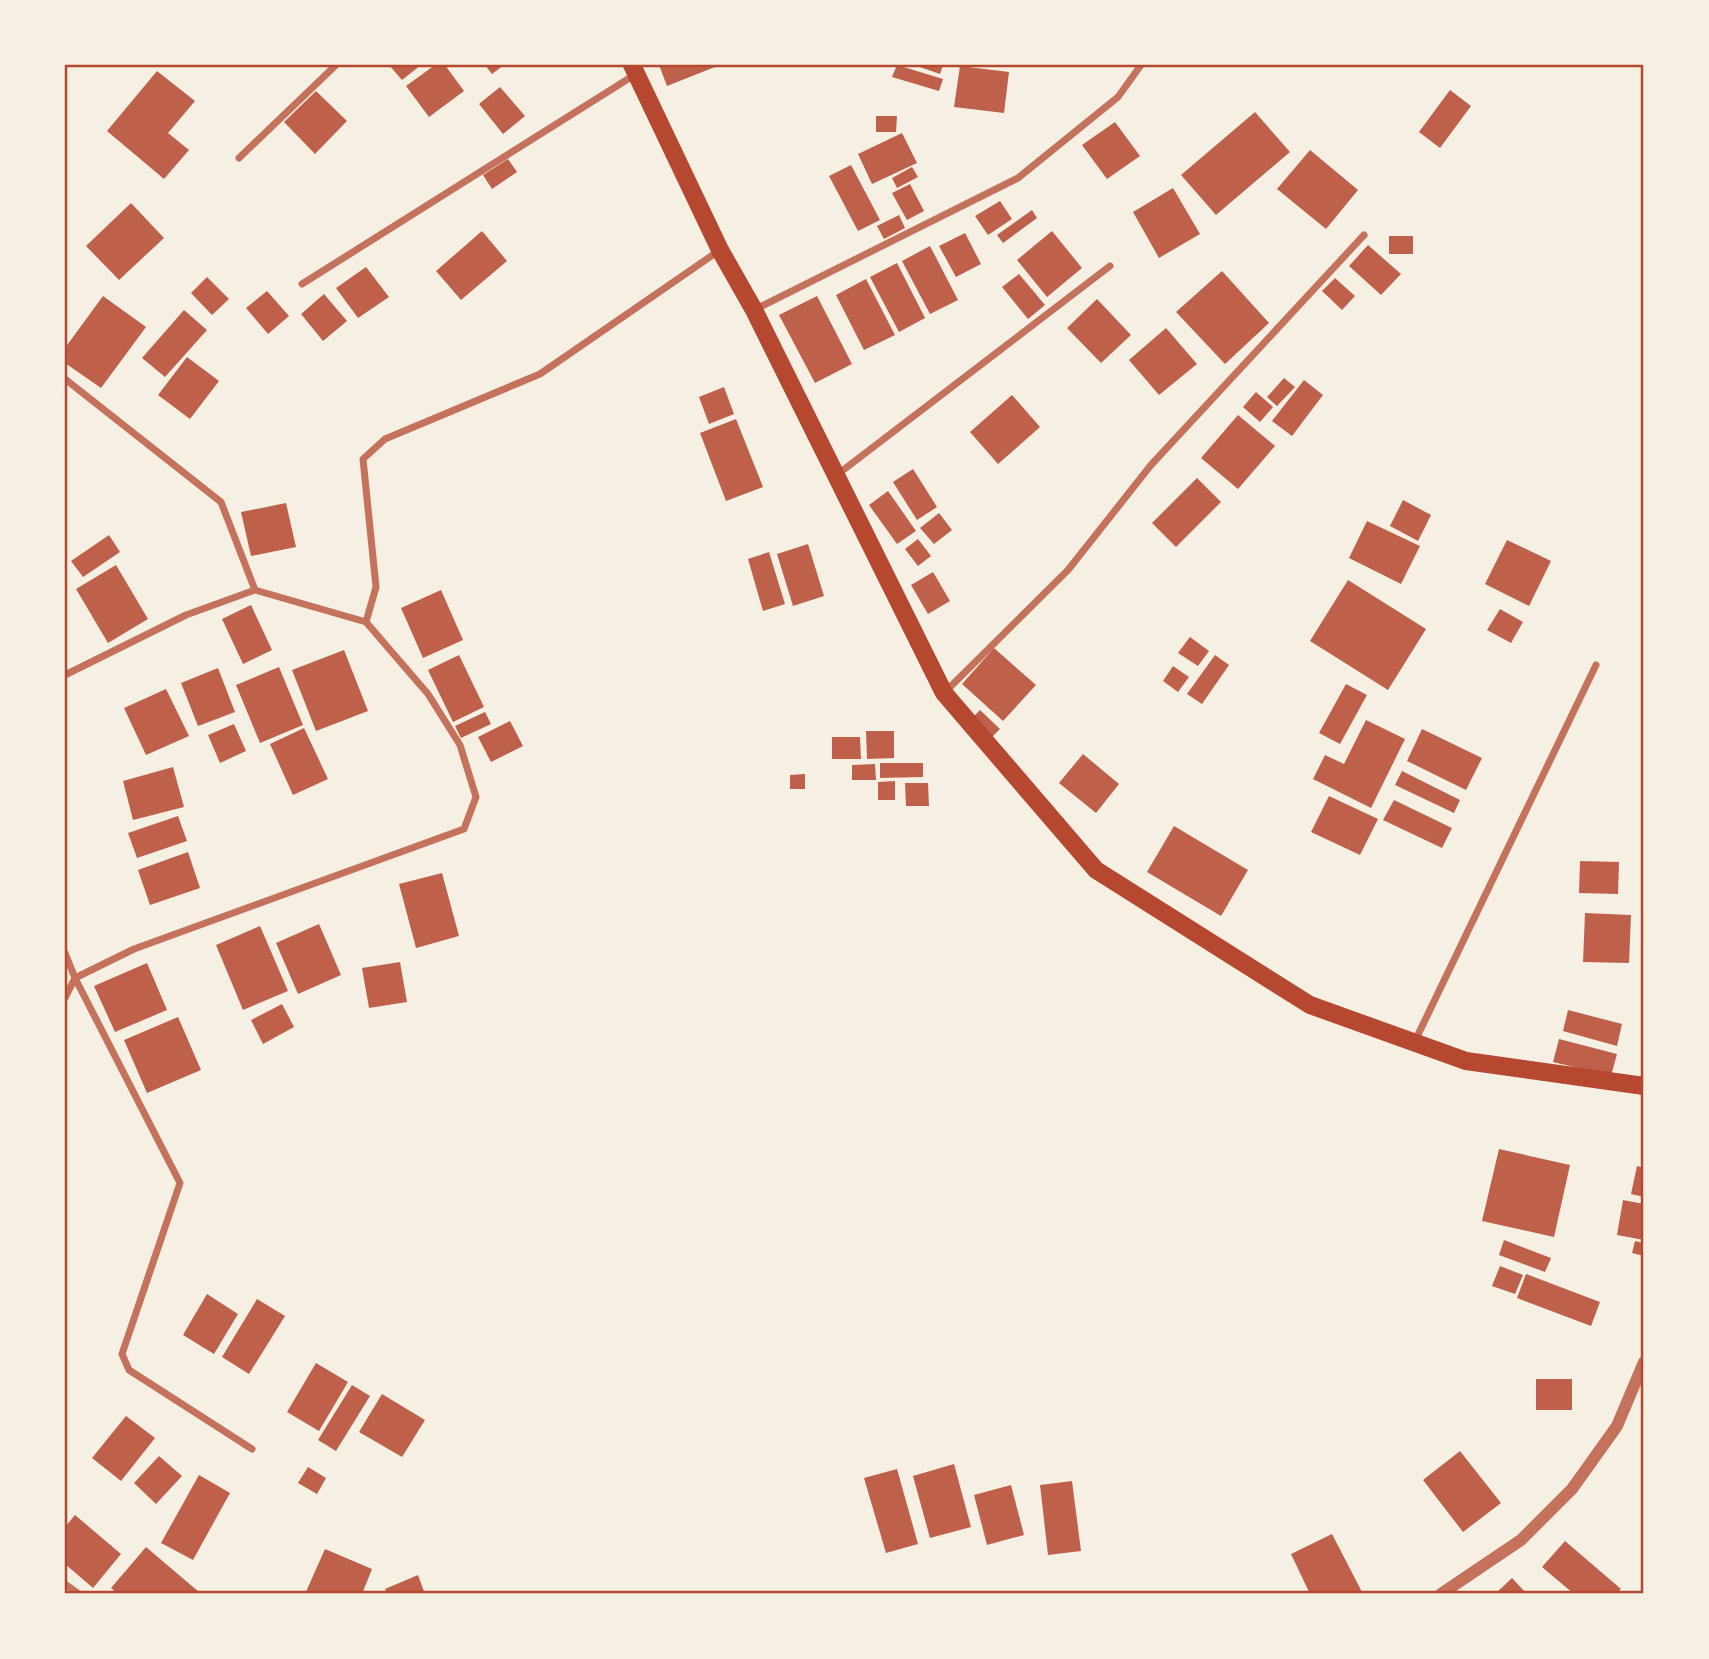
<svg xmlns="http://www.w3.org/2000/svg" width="1709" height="1659" font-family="'Roboto Condensed',sans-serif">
<rect width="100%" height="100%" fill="#f6efe4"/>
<!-- building -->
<path fill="#bf614a" d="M 389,65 L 421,65 L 402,80 Z
M 435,65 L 445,65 L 464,91 L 429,117 L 406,86 Z
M 485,65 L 504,65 L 492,74 Z
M 659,65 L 720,65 L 667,86 Z
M 897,65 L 943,79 L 939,91 L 892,77 Z
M 914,65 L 943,65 L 940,74 Z
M 960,66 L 1009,72 L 1004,113 L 954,107 Z
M 157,71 L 195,101 L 168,133 L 189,150 L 164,179 L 107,131 Z
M 500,87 L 525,116 L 503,134 L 479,104 Z
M 1450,90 L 1471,106 L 1440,148 L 1419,132 Z
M 316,91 L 347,121 L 315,154 L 284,122 Z
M 1255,112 L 1290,152 L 1216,215 L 1181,175 Z
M 876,116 L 897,116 L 896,132 L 876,132 Z
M 1115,122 L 1140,156 L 1107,179 L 1082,145 Z
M 902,133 L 917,163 L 872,184 L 858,154 Z
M 1310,150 L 1358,190 L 1326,229 L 1277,189 Z
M 508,159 L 517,172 L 492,189 L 483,175 Z
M 851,165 L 880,220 L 858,231 L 829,176 Z
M 912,167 L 918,177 L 897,188 L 892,178 Z
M 910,184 L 924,211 L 907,220 L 892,193 Z
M 1173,188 L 1200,234 L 1159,258 L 1133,212 Z
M 1000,201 L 1012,219 L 988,235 L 975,216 Z
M 131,203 L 164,238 L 119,280 L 86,246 Z
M 1032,210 L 1037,218 L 1003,243 L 997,235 Z
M 899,215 L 905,228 L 884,239 L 877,226 Z
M 482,231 L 507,261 L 461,300 L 436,271 Z
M 1052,231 L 1082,268 L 1047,297 L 1017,260 Z
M 965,233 L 981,264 L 956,277 L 939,246 Z
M 1389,236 L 1413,236 L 1413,254 L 1389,254 Z
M 1368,245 L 1401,274 L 1381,295 L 1349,266 Z
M 930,246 L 958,300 L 930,314 L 902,261 Z
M 897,263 L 925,318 L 899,332 L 870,277 Z
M 366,267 L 389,297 L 358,318 L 336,288 Z
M 1222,271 L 1269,323 L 1225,364 L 1176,312 Z
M 1019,274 L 1045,305 L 1028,319 L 1002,287 Z
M 207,277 L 229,299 L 212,315 L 191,293 Z
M 1335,278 L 1355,296 L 1342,310 L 1322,291 Z
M 866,279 L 895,335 L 864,350 L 836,295 Z
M 267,291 L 289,316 L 268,334 L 246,308 Z
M 324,294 L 347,321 L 323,341 L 301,314 Z
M 103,296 L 146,327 L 101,388 L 65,363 L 65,348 Z
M 817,296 L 852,364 L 815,383 L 779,315 Z
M 1097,299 L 1131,335 L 1101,363 L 1067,328 Z
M 184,310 L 207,330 L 165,377 L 142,358 Z
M 1166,328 L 1197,364 L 1159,395 L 1129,360 Z
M 187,357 L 219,381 L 190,419 L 158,395 Z
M 1284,378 L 1295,387 L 1277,406 L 1267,397 Z
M 1304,380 L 1323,395 L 1292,436 L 1272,421 Z
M 724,387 L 734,414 L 709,424 L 699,397 Z
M 1256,392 L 1273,407 L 1260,422 L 1243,407 Z
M 1012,395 L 1040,427 L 998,464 L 970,432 Z
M 1238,415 L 1275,446 L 1238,489 L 1201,458 Z
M 736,419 L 763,487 L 726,501 L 700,433 Z
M 913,469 L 937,507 L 917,520 L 893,482 Z
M 1197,478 L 1221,502 L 1176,547 L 1152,523 Z
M 888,491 L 916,531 L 897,544 L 869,505 Z
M 1403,500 L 1431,515 L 1418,541 L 1390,526 Z
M 286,503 L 296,547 L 251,556 L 241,512 Z
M 939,513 L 952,530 L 934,544 L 920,528 Z
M 1367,521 L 1420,546 L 1401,584 L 1349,558 Z
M 109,535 L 120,552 L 83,577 L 71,561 Z
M 918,539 L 931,556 L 918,566 L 905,549 Z
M 1507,540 L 1551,561 L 1529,606 L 1485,584 Z
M 808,544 L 824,596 L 793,606 L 777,554 Z
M 769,552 L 785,604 L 763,611 L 748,559 Z
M 116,565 L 148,619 L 108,643 L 76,589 Z
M 933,572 L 950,601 L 928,614 L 911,585 Z
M 1348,580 L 1426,629 L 1388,690 L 1310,641 Z
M 441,590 L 463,640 L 423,658 L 401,608 Z
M 251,605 L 272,650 L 243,664 L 222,619 Z
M 1500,609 L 1523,622 L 1511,643 L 1487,630 Z
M 1190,637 L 1209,651 L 1198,666 L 1178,653 Z
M 994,648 L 1036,685 L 1003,721 L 962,684 Z
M 344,650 L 368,711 L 316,731 L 292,670 Z
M 459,655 L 484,707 L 453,722 L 428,670 Z
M 1215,655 L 1229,665 L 1202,704 L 1187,694 Z
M 1173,666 L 1189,677 L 1178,692 L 1163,681 Z
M 279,667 L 303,725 L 260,743 L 236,685 Z
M 218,668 L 235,712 L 198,726 L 181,683 Z
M 1346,684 L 1367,695 L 1340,744 L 1319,733 Z
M 166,689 L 189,736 L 146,755 L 124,708 Z
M 980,710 L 1000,729 L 990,739 L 970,720 Z
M 485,712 L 491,724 L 461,738 L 455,726 Z
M 1366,720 L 1405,739 L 1371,808 L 1313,779 L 1325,755 L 1344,764 Z
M 510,721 L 523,746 L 491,762 L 478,737 Z
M 234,724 L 246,751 L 220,763 L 208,735 Z
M 304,728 L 328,779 L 293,795 L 270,744 Z
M 1422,729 L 1482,758 L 1466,790 L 1407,761 Z
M 866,731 L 894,731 L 894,758 L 867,759 Z
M 832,737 L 860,737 L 861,759 L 832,759 Z
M 1083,754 L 1119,784 L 1096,813 L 1059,783 Z
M 880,763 L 923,763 L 923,777 L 880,778 Z
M 875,764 L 876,780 L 852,780 L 852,765 Z
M 173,767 L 184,807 L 133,820 L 123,781 Z
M 1402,771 L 1460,800 L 1454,813 L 1395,785 Z
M 805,774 L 805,789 L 790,789 L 790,775 Z
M 895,781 L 895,800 L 878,800 L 878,782 Z
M 905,783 L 928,783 L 929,806 L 906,806 Z
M 1329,796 L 1378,819 L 1360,855 L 1311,832 Z
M 1394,800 L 1452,828 L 1442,848 L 1383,820 Z
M 178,816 L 187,841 L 137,858 L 128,833 Z
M 1174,826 L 1248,870 L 1221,916 L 1147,872 Z
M 188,852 L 200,888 L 150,905 L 138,870 Z
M 1580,861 L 1619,862 L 1618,894 L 1579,893 Z
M 442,873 L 459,936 L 416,948 L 399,884 Z
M 1585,913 L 1631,915 L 1629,963 L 1583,962 Z
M 319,924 L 341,975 L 298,994 L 276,943 Z
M 260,926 L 288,991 L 243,1010 L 216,945 Z
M 400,962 L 407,1002 L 369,1008 L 362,968 Z
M 147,963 L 167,1010 L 115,1032 L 94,986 Z
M 282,1004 L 294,1027 L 263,1044 L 251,1020 Z
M 1568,1010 L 1622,1024 L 1617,1046 L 1563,1031 Z
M 178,1017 L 201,1070 L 147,1093 L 124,1040 Z
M 1559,1039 L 1617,1054 L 1611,1076 L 1553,1062 Z
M 1499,1149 L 1570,1165 L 1554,1237 L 1482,1221 Z
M 1637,1166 L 1644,1168 L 1644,1197 L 1631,1194 Z
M 1623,1200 L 1644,1204 L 1644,1240 L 1617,1235 Z
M 1504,1240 L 1551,1258 L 1545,1272 L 1499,1255 Z
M 1635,1241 L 1644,1243 L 1644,1256 L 1632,1253 Z
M 1500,1266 L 1523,1275 L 1515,1294 L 1492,1286 Z
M 1526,1274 L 1600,1302 L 1591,1326 L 1517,1298 Z
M 207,1294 L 238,1314 L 214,1354 L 183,1335 Z
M 257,1299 L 285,1316 L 249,1374 L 222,1357 Z
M 316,1363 L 348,1382 L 319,1431 L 287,1412 Z
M 1536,1379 L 1572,1379 L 1572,1410 L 1536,1410 Z
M 352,1385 L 370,1396 L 336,1451 L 318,1440 Z
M 382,1394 L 425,1420 L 402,1457 L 359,1432 Z
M 126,1416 L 155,1438 L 121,1481 L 92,1458 Z
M 1460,1451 L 1501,1503 L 1463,1532 L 1423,1480 Z
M 159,1456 L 182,1476 L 156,1504 L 134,1483 Z
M 954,1464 L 971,1527 L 930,1538 L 913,1476 Z
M 308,1467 L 326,1478 L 317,1494 L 298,1483 Z
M 897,1469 L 918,1544 L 886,1553 L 864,1478 Z
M 199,1475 L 230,1493 L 193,1560 L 161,1543 Z
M 1072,1481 L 1081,1551 L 1048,1555 L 1040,1485 Z
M 1011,1485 L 1024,1535 L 987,1545 L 974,1495 Z
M 75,1515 L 121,1554 L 93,1588 L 65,1564 L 65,1527 Z
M 1332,1534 L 1363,1594 L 1310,1594 L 1291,1554 Z
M 1565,1541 L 1621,1589 L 1616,1594 L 1574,1594 L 1542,1567 Z
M 146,1547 L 199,1592 L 197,1594 L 118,1594 L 111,1588 Z
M 325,1549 L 372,1569 L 362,1594 L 305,1594 Z
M 418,1575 L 425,1594 L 387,1594 L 385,1589 Z
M 1512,1578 L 1527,1594 L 1495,1594 Z"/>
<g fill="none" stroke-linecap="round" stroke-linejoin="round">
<!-- minor -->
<path stroke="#c5725c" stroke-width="7" d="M 239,158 L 336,65
M 302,284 L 636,74
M 756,309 L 1018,178 L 1118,97 L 1141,65
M 65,379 L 221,502 L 255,590
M 838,474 L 1110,266
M 65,675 L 186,615 L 255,590 L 366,622 L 376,587 L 363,459 L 385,439 L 540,374 L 720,250
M 944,693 L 1068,570 L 1151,465 L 1364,235
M 65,953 L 75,978 L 134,949 L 464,829 L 476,797 L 460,745 L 428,694 L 366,622
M 75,978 L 180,1183 L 122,1354 L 129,1370 L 252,1449
M 65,998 L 75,978
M 1414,1043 L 1596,665
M 65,1584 L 79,1594"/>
<!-- tertiary -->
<path stroke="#c5725c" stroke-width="12" d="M 1441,1594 L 1521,1540 L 1572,1489 L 1617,1426 L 1644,1362"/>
<!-- primary -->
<path stroke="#b5482f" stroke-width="18" d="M 632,65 L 720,250 L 754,310 L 944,693 L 1096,870 L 1310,1005 L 1466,1061 L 1644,1086"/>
</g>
<!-- border -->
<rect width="1709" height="1659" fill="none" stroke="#f6efe4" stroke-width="133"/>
<rect x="66" y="66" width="1576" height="1526" fill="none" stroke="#b5482f" stroke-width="2.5"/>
</svg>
